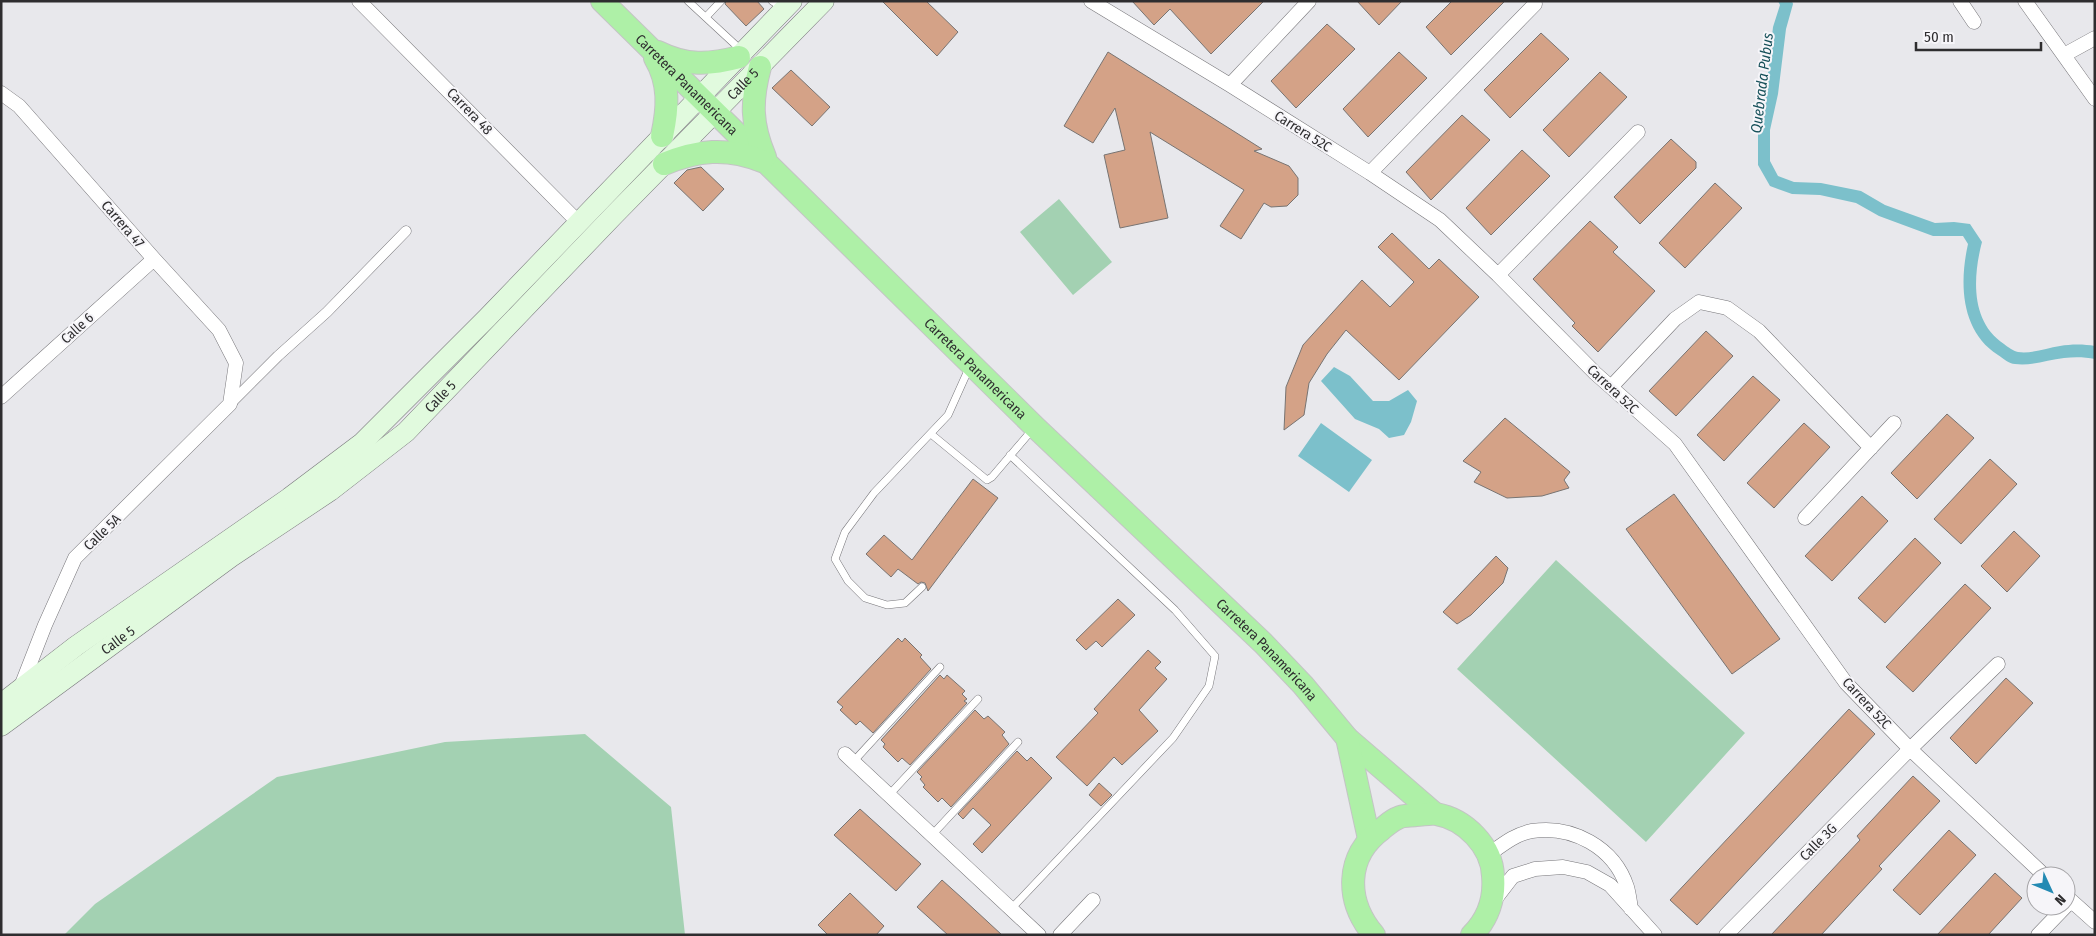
<svg xmlns="http://www.w3.org/2000/svg" width="2096" height="936" font-family="'Fira Sans Condensed',sans-serif">
<rect width="100%" height="100%" fill="#e8e8ec"/>
<!-- green -->
<path fill="#a3d1b2" d="M 1059,199 L 1112,262 L 1073,295 L 1020,232 Z
M 1556,560 L 1745,733 L 1646,842 L 1457,669 Z
M 585,734 L 671,807 L 685,935 L 64,935 L 95,904 L 277,777 L 445,742 Z"/>
<!-- water -->
<path fill="#7cc0cb" d="M 1778,1 L 1792,1 L 1793,4 L 1786,29 L 1778,94 L 1770,130 L 1770,161 L 1778,176 L 1794,182 L 1821,183 L 1861,191 L 1885,205 L 1935,223 L 1954,222 L 1970,224 L 1982,242 C 1973,276 1970,322 2004,344 C 2008,347 2013,351 2018,352 C 2032,354 2046,348 2060,346 C 2071,344 2084,344 2095,346 L 2095,359 C 2085,357 2074,357 2064,358 C 2047,360 2032,366 2015,364 C 2009,364 2003,358 1998,355 C 1961,331 1959,284 1968,244 L 1963,236 L 1933,236 L 1879,216 L 1856,203 L 1820,195 L 1792,194 L 1770,186 L 1758,165 L 1758,129 L 1766,92 L 1773,27 L 1780,5 Z
M 1334,367 L 1350,376 L 1373,401 L 1389,401 L 1408,390 L 1417,401 L 1411,422 L 1404,435 L 1389,438 L 1379,429 L 1355,419 L 1321,381 Z
M 1321,423 L 1372,460 L 1349,492 L 1298,456 Z"/>
<!-- building -->
<path fill="#d4a287" stroke="#787472" d="M 726,1 L 757,1 L 764,9 L 746,26 L 725,4 Z
M 882,1 L 926,1 L 958,32 L 937,56 Z
M 1132,1 L 1264,1 L 1211,54 L 1170,9 L 1154,25 Z
M 1357,1 L 1402,1 L 1379,25 Z
M 1452,1 L 1505,1 L 1451,55 L 1426,27 Z
M 1327,24 L 1355,49 L 1296,108 L 1271,81 Z
M 1541,33 L 1569,59 L 1510,118 L 1484,90 Z
M 1108,52 L 1262,149 L 1254,151 L 1289,166 L 1298,178 L 1298,195 L 1287,206 L 1271,207 L 1264,203 L 1241,239 L 1220,226 L 1244,190 L 1150,132 L 1168,218 L 1120,228 L 1104,155 L 1125,150 L 1115,108 L 1093,143 L 1064,126 Z
M 1399,52 L 1427,78 L 1368,137 L 1343,109 Z
M 791,70 L 830,107 L 812,126 L 772,88 Z
M 1600,72 L 1627,97 L 1569,157 L 1543,130 Z
M 1462,115 L 1490,140 L 1431,200 L 1406,172 Z
M 1671,139 L 1696,162 L 1696,168 L 1640,224 L 1614,197 Z
M 1522,150 L 1550,176 L 1491,235 L 1466,208 Z
M 701,167 L 724,189 L 703,211 L 674,183 L 687,170 Z
M 1715,183 L 1742,208 L 1685,268 L 1659,243 Z
M 1590,221 L 1618,247 L 1613,252 L 1655,291 L 1598,352 L 1572,326 L 1575,323 L 1533,279 Z
M 1392,233 L 1429,269 L 1439,259 L 1479,297 L 1399,380 L 1346,330 L 1327,354 L 1309,383 L 1304,415 L 1284,430 L 1286,387 L 1303,345 L 1362,280 L 1390,307 L 1414,282 L 1378,247 Z
M 1706,331 L 1733,356 L 1676,416 L 1649,391 Z
M 1753,376 L 1780,400 L 1724,461 L 1697,435 Z
M 1947,414 L 1974,438 L 1917,499 L 1891,473 Z
M 1505,418 L 1570,472 L 1564,480 L 1569,488 L 1542,496 L 1507,498 L 1474,482 L 1481,472 L 1463,461 Z
M 1804,423 L 1830,447 L 1774,508 L 1747,483 Z
M 1990,459 L 2017,484 L 1961,544 L 1934,519 Z
M 973,479 L 998,498 L 928,591 L 925,583 L 921,582 L 918,584 L 898,569 L 891,577 L 866,554 L 884,535 L 912,560 Z
M 1674,494 L 1780,639 L 1732,674 L 1626,529 Z
M 1862,496 L 1888,521 L 1832,581 L 1805,556 Z
M 2014,531 L 2040,556 L 2007,592 L 1981,566 Z
M 1915,538 L 1941,563 L 1885,623 L 1858,598 Z
M 1496,556 L 1508,568 L 1503,583 L 1471,615 L 1457,624 L 1443,612 Z
M 1965,584 L 1991,608 L 1913,692 L 1886,667 Z
M 1118,599 L 1135,615 L 1102,647 L 1096,641 L 1086,650 L 1076,640 Z
M 898,638 L 902,642 L 905,638 L 922,655 L 920,657 L 931,669 L 873,733 L 860,721 L 856,725 L 840,710 L 843,707 L 837,702 Z
M 1148,650 L 1161,662 L 1155,668 L 1167,679 L 1139,710 L 1158,731 L 1122,765 L 1114,757 L 1087,786 L 1056,757 L 1098,713 L 1094,709 Z
M 940,675 L 944,679 L 947,675 L 965,691 L 962,694 L 967,699 L 964,701 L 967,703 L 910,765 L 902,758 L 898,762 L 883,747 L 885,744 L 881,740 Z
M 2006,678 L 2033,703 L 1976,764 L 1950,738 Z
M 1849,709 L 1875,734 L 1697,925 L 1670,900 Z
M 975,710 L 984,719 L 988,716 L 1005,732 L 1002,735 L 1009,744 L 951,807 L 942,798 L 938,802 L 923,787 L 925,785 L 920,779 L 922,777 L 917,772 Z
M 1017,751 L 1027,761 L 1031,757 L 1052,778 L 982,853 L 973,844 L 991,825 L 973,808 L 963,819 L 958,814 Z
M 1913,776 L 1940,801 L 1879,866 L 1882,869 L 1821,935 L 1771,935 L 1860,840 L 1857,836 Z
M 1099,783 L 1112,795 L 1101,806 L 1089,795 Z
M 860,809 L 921,864 L 896,891 L 834,835 Z
M 1949,830 L 1976,855 L 1920,915 L 1893,890 Z
M 1995,873 L 2022,898 L 1988,935 L 1937,935 Z
M 942,880 L 962,898 L 1002,935 L 948,935 L 917,907 Z
M 850,893 L 884,926 L 876,935 L 828,935 L 818,925 Z"/>
<g fill="none" stroke-linecap="round" stroke-linejoin="round">
<defs>
<path id="service" d="M 688,1 L 741,50
M 772,1 L 782,8
M 706,17 L 721,1
M 931,434 L 987,480 L 992,477 L 1032,430
M 1010,455 L 1175,610 L 1215,656 L 1209,686 L 1173,738 L 1011,909
M 922,587 L 905,603 L 887,605 L 865,598 L 848,581 L 835,559 L 845,532 L 874,493 L 948,415 L 970,366
M 853,762 L 940,667
M 889,795 L 978,699
M 932,835 L 1018,742"/>
<path id="pedestrian" d="M 230,404 L 278,356 L 327,312 L 406,231"/>
<path id="minor" d="M 359,1 L 579,223
M 1091,1 L 1230,85 L 1370,173 L 1440,220 L 1498,275 L 1595,373 L 1675,444 L 1846,683 L 1910,749 L 2045,876
M 1960,1 L 1974,22
M 2025,1 L 2095,99
M 2064,55 L 2095,38
M 1230,85 L 1309,1
M 1,93 L 19,106 L 154,259 L 219,330 L 236,363 L 230,404 L 75,558 L 45,625 L 20,689
M 1370,173 L 1535,4
M 1498,275 L 1638,132
M 1611,387 L 1675,319 L 1699,302 L 1727,308 L 1759,331 L 1871,448
M 1,397 L 154,259
M 1805,518 L 1894,423
M 845,754 L 1039,935
M 1488,855 C 1502,845 1515,834 1532,831 C 1572,825 1614,847 1627,887 C 1629,894 1630,902 1631,909
M 2066,896 L 2095,922
M 1493,902 L 1513,876 L 1535,869 L 1563,867 L 1587,872 L 1610,885 L 1655,935
M 1060,935 L 1093,900
M 1726,935 L 1910,749 L 1998,664
M 2038,935 L 2066,906"/>
<g id="secondary">
<path d="M 1,704 L 76,646 L 289,498 L 362,443 L 487,318 L 792,1"/>
<path id="s1" d="M 1,726 L 231,557 L 330,491 L 406,432 L 614,215 L 824,1"/>
</g>
<g id="trunk">
<path id="s2" d="M 602,1 L 1035,427 L 1263,643 L 1303,685 L 1347,738 L 1434,813"/>
<path d="M 658,52 C 686,66 709,65 739,57"/>
<path d="M 655,58 C 670,83 668,109 662,136"/>
<path d="M 760,67 C 751,101 751,124 765,157"/>
<path d="M 664,164 C 697,150 727,147 762,161"/>
<path d="M 1347,738 L 1369,839"/>
<path d="M 1374,935 C 1345,901 1345,856 1382,829 C 1387,825 1392,820 1398,818 C 1403,815 1411,816 1417,815 C 1422,815 1430,813 1436,814 C 1465,819 1492,846 1493,876 C 1495,898 1488,919 1472,935"/>
</g>
</defs>
<!-- service casing -->
<use href="#service" stroke="#77767a" stroke-width="8"/>
<!-- pedestrian casing -->
<use href="#pedestrian" stroke="#77767a" stroke-width="11"/>
<!-- minor casing -->
<use href="#minor" stroke="#77767a" stroke-width="15"/>
<!-- secondary casing -->
<use href="#secondary" stroke="#77767a" stroke-width="21"/>
<!-- trunk casing -->
<use href="#trunk" stroke="#c4c4c5" stroke-width="24"/>
<!-- service -->
<use href="#service" stroke="#fff" stroke-width="7"/>
<!-- pedestrian -->
<use href="#pedestrian" stroke="#fff" stroke-width="10"/>
<!-- minor -->
<use href="#minor" stroke="#fff" stroke-width="14"/>
<!-- secondary -->
<use href="#secondary" stroke="#e1fade" stroke-width="20"/>
<!-- trunk -->
<use href="#trunk" stroke="#aef0a7" stroke-width="22"/>
</g>
<g text-anchor="middle" stroke-width="4" stroke-linejoin="round" paint-order="stroke">
<!-- street labels -->
<g font-size="14" fill="#2e2d2f" stroke="#f6f5f9">
<text dy="5" stroke="none"><textPath href="#s1" startOffset="985">Calle 5</textPath></text>
<text dy="5" stroke="none"><textPath href="#s2" startOffset="119">Carretera Panamericana</textPath></text>
<text transform="translate(470 111) rotate(46)" y="5">Carrera 48</text>
<text transform="translate(1303 131) rotate(32)" y="5">Carrera 52C</text>
<text transform="translate(123 224) rotate(49)" y="5">Carrera 47</text>
<text transform="translate(77 328) rotate(-42)" y="5">Calle 6</text>
<text dy="5" stroke="none"><textPath href="#s2" startOffset="524">Carretera Panamericana</textPath></text>
<text transform="translate(1613 389) rotate(43)" y="5">Carrera 52C</text>
<text dy="5" stroke="none"><textPath href="#s1" startOffset="550">Calle 5</textPath></text>
<text transform="translate(102 532) rotate(-44)" y="5">Calle 5A</text>
<text dy="5" stroke="none"><textPath href="#s1" startOffset="145">Calle 5</textPath></text>
<text dy="5" stroke="none"><textPath href="#s2" startOffset="929">Carretera Panamericana</textPath></text>
<text transform="translate(1867 703) rotate(47)" y="5">Carrera 52C</text>
<text transform="translate(1818 842) rotate(-45)" y="5">Calle 3G</text>
</g>
<!-- water labels -->
<g font-size="15" font-style="italic" fill="#165059" stroke="#f6f5f9">
<text transform="translate(1762 83) rotate(-83)" y="5">Quebrada Pubus</text>
</g>
</g>
<!-- border -->
<rect width="2096" height="936" fill="none" stroke="#2e2d2f" stroke-width="5"/>
<!-- north arrow -->
<g transform="translate(2051 891) rotate(134)"><circle r="24" fill="#f6f5f9" stroke="#a6a5a8"/>
<path d="M0-4L9 19L0 12L-9 19Z" fill="#248ab3"/>
<text y="-8" font-size="14" font-weight="bold" text-anchor="middle" fill="#2e2d2f">N</text>
</g>
<!-- scale -->
<path d="M1916 42v8h125v-8" fill="none" stroke="#2e2d2f" stroke-width="2.5"/>
<text x="1924" y="42" font-size="15" fill="#2e2d2f" stroke="#f6f5f9" stroke-width="4" paint-order="stroke">50 m</text>
</svg>
